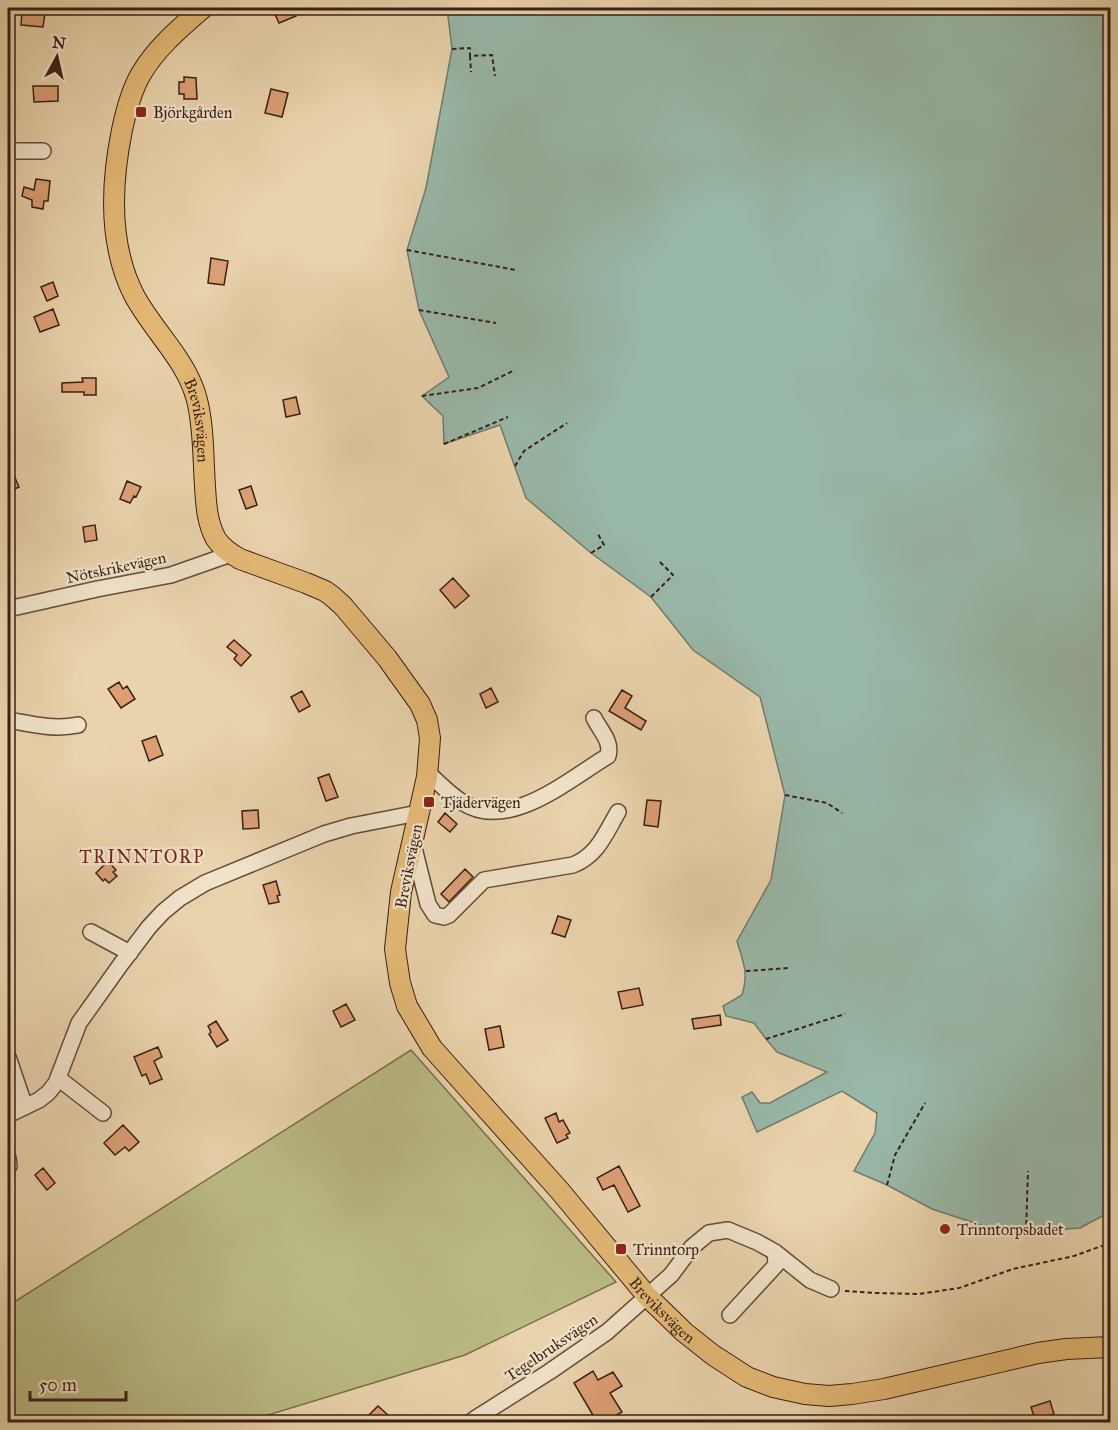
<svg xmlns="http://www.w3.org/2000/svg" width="1118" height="1430" font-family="'IM FELL Great Primer',serif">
<rect width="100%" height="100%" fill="#ead4ad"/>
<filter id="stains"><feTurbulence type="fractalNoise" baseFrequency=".00333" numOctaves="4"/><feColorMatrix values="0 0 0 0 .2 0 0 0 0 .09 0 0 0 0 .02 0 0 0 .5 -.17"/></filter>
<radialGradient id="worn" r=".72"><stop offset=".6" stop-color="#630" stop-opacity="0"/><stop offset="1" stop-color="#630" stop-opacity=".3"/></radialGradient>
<!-- green -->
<path fill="#bbbc86" stroke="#7a6e4e" stroke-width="1.5" d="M 411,1050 L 616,1282 L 465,1355 L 245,1422 L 82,1422 L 76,1421 L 74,1422 L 8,1422 L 8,1306 Z"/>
<!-- water -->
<path fill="#98b8a9" stroke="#727b6e" stroke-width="1.5" d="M 447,8 L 1110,8 L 1110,1212 L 1080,1228 L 1026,1232 L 996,1230 L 932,1209 L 887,1185 L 854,1171 L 875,1133 L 877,1113 L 842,1091 L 757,1132 L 742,1097 L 752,1092 L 760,1103 L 770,1103 L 827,1072 L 777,1052 L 766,1039 L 754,1023 L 726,1016 L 723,1006 L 742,995 C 749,973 743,962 737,941 L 771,880 L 785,795 L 760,697 L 693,650 L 651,597 L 591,553 L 526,498 L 500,425 L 444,444 L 443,416 L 422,396 L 449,377 L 419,310 L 407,250 L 426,188 L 452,49 Z"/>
<!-- building -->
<path fill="#dda075" stroke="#381f16" stroke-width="1.5" d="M 287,8 L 293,8 L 296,16 L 279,23 L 274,12 Z
M 22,11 L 45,13 L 43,27 L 21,25 Z
M 184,77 L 196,78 L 197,99 L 184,99 L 184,94 L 179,94 L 179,82 L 184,82 Z
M 33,86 L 58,86 L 58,101 L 34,102 Z
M 271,89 L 288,93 L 282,117 L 265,113 Z
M 36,179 L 50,181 L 48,201 L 44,201 L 43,209 L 32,207 L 32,200 L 22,196 L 24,187 L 34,190 Z
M 211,258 L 228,261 L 224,285 L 208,283 Z
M 53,282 L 58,296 L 47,301 L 41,287 Z
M 53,309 L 59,325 L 40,332 L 34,317 Z
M 82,378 L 96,378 L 96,395 L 84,395 L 84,392 L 62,392 L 62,383 L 83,382 Z
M 296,397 L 300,414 L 286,417 L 283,400 Z
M 8,461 L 19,487 L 8,492 Z
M 127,481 L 141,487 L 136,497 L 134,496 L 130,503 L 120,499 Z
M 251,486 L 257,505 L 246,509 L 239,490 Z
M 95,525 L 97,540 L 85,542 L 83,527 Z
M 453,578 L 469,596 L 455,608 L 440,590 Z
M 234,640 L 251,655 L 241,666 L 234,659 L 237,655 L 227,647 Z
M 119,682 L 123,689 L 127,686 L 135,699 L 121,708 L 108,689 Z
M 491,688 L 498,702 L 486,708 L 480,694 Z
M 622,690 L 632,696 L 625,708 L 646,721 L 641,730 L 609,711 Z
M 302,691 L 310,706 L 299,712 L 291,697 Z
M 156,736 L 163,755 L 149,761 L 142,741 Z
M 329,774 L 338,797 L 326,801 L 318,778 Z
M 647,800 L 661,801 L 658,827 L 644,825 Z
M 258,810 L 259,828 L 243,829 L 242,811 Z
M 445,813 L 457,824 L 450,832 L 438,822 Z
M 108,861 L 116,870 L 113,872 L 117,876 L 109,883 L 105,879 L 103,881 L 96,873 Z
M 465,869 L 473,877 L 449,902 L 441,894 Z
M 276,881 L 280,895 L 277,896 L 279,902 L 269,904 L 263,885 Z
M 558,916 L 571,920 L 565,937 L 552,933 Z
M 639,988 L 643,1005 L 622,1009 L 618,992 Z
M 346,1004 L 355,1020 L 341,1027 L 333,1011 Z
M 720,1015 L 721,1025 L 694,1029 L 692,1019 Z
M 216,1021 L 228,1040 L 217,1047 L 209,1034 L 211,1032 L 208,1026 Z
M 500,1026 L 504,1047 L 489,1050 L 485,1029 Z
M 158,1047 L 162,1057 L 154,1061 L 162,1079 L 150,1084 L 146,1074 L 142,1076 L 134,1057 Z
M 556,1113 L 559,1122 L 563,1120 L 570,1133 L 566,1135 L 568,1138 L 557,1143 L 545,1118 Z
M 123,1125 L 139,1142 L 129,1151 L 125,1147 L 115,1155 L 104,1143 Z
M 619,1166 L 640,1206 L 628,1212 L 614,1185 L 603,1190 L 597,1178 Z
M 43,1168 L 55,1183 L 47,1190 L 35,1175 Z
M 593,1371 L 598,1380 L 613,1372 L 622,1386 L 610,1393 L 622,1412 L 604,1422 L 597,1422 L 574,1383 Z
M 1050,1401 L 1054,1414 L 1035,1420 L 1031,1407 Z
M 378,1406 L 388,1415 L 382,1422 L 362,1422 Z"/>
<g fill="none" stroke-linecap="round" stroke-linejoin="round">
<defs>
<path id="minor" d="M 8,151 L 43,151
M 8,609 L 97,589 L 171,575 L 231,554
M 8,720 C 31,724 54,730 78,725
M 427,772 C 438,782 449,794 462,802 C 508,833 569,779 608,756 C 612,741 601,732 594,718
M 413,844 L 428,904 L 435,915 L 444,917 L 449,915 L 484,880 L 573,865 C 598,855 605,834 618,812
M 91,932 L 130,953
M 8,1057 L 25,1107
M 58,1078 L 103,1113
M 8,1115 L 39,1100 L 48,1093 L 56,1083 L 79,1023 L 121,964 L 149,927 L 163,912 L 180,898 L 205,883 L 324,834 L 351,826 L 418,813
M 8,1158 L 9,1166 L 8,1166
M 730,1315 L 776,1265 L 775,1252
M 471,1422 L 476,1418 L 549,1372 L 607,1332 L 671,1275 L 692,1247 L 709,1233 L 728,1230 L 757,1242 L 775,1252 L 810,1280 L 831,1289"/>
<g id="major">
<path id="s1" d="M 203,8 C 180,28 156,48 141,74 C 131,91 126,111 122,130 C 111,184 108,244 134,295 C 153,331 187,360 197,400 C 204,428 203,458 205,486 C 206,504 207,523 216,539 C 222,548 231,554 240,559 L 306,583 L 325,591 L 332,596 L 343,606 L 387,658 L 420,704 L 427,720 L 430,738 L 427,777 L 401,892 L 395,949 L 400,983 L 407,1006 L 432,1048 L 560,1191 L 647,1296 L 684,1332 L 713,1355 L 747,1377 L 773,1387 L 805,1394 L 829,1396 L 852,1394 L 884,1389 L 1038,1353 L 1066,1349 L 1110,1347"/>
</g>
</defs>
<!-- minor casing -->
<use href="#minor" stroke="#644c3c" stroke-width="18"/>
<!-- major casing -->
<use href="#major" stroke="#381f16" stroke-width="22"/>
<!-- path -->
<path stroke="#381f16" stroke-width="2" stroke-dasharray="4.5 3" stroke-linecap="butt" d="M 452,49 L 470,48 L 470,56 L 492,55 L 495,76
M 470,56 L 471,72
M 407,250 L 516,270
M 419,310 L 496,323
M 422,396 L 478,388 L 513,371
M 444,444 L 508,417
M 515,466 L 524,451 L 567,423
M 591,553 L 604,545 L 598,534
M 651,597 L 673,575 L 659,561
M 785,795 L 827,803 L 842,813
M 746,971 L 789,968
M 766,1039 L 845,1014
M 887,1185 L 895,1155 L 925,1103
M 1026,1232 L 1028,1171
M 845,1291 L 875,1293 L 919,1294 L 959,1288 L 1013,1269 L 1074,1256 L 1110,1243"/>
<!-- minor -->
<use href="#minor" stroke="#f1e3ca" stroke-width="15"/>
<!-- major -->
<use href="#major" stroke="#e5ba76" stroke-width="20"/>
</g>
<!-- markers -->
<g fill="#8f2418" stroke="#f1e3ca" stroke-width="2">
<rect x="135" y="106" width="12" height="12" rx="3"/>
<rect x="423" y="796" width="12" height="12" rx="3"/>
<circle cx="945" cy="1229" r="6"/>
<rect x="615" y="1243" width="12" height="12" rx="3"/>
</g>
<g text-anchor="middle" stroke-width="4.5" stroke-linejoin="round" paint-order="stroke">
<!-- poi labels -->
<g font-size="16" fill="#381f16" stroke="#f1e3ca" text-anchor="start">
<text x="153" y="118">Björkgården</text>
<text x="441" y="808">Tjädervägen</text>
<text x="957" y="1235">Trinntorpsbadet</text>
<text x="633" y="1255">Trinntorp</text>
</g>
<!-- street labels -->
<g font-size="16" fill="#381f16" stroke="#f1e3ca">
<text dy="6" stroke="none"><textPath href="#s1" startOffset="462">Breviksvägen</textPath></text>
<text transform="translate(116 567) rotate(-12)" y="6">Nötskrikevägen</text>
<text transform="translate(408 866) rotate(-79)" y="6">Breviksvägen</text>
<text dy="6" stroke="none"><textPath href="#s1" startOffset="1560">Breviksvägen</textPath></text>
<text transform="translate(551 1347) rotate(-34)" y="6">Tegelbruksvägen</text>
</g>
<!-- neighbourhood labels -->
<g font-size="18" letter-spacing="1.5" fill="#7a1f14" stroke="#f1e3ca">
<text x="142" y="863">TRINNTORP</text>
</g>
</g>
<!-- margin -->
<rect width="1118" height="1430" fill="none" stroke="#ead4ad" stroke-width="30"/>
<rect x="9" y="9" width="1100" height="1412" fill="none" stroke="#381f16" stroke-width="3"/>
<rect x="15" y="15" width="1088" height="1400" fill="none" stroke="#381f16" stroke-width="1.5"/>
<!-- north arrow -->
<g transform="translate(57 57) rotate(8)" stroke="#f1e3ca" stroke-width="4.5" paint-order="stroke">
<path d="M0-4.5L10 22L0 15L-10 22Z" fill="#381f16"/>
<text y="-9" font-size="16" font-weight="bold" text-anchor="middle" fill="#381f16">N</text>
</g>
<!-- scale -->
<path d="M30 1391v9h96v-9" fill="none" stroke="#381f16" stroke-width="3"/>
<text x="39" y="1391" font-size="18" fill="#381f16" stroke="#f1e3ca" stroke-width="4.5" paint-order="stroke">50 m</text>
<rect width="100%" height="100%" filter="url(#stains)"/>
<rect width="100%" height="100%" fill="url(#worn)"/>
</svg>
